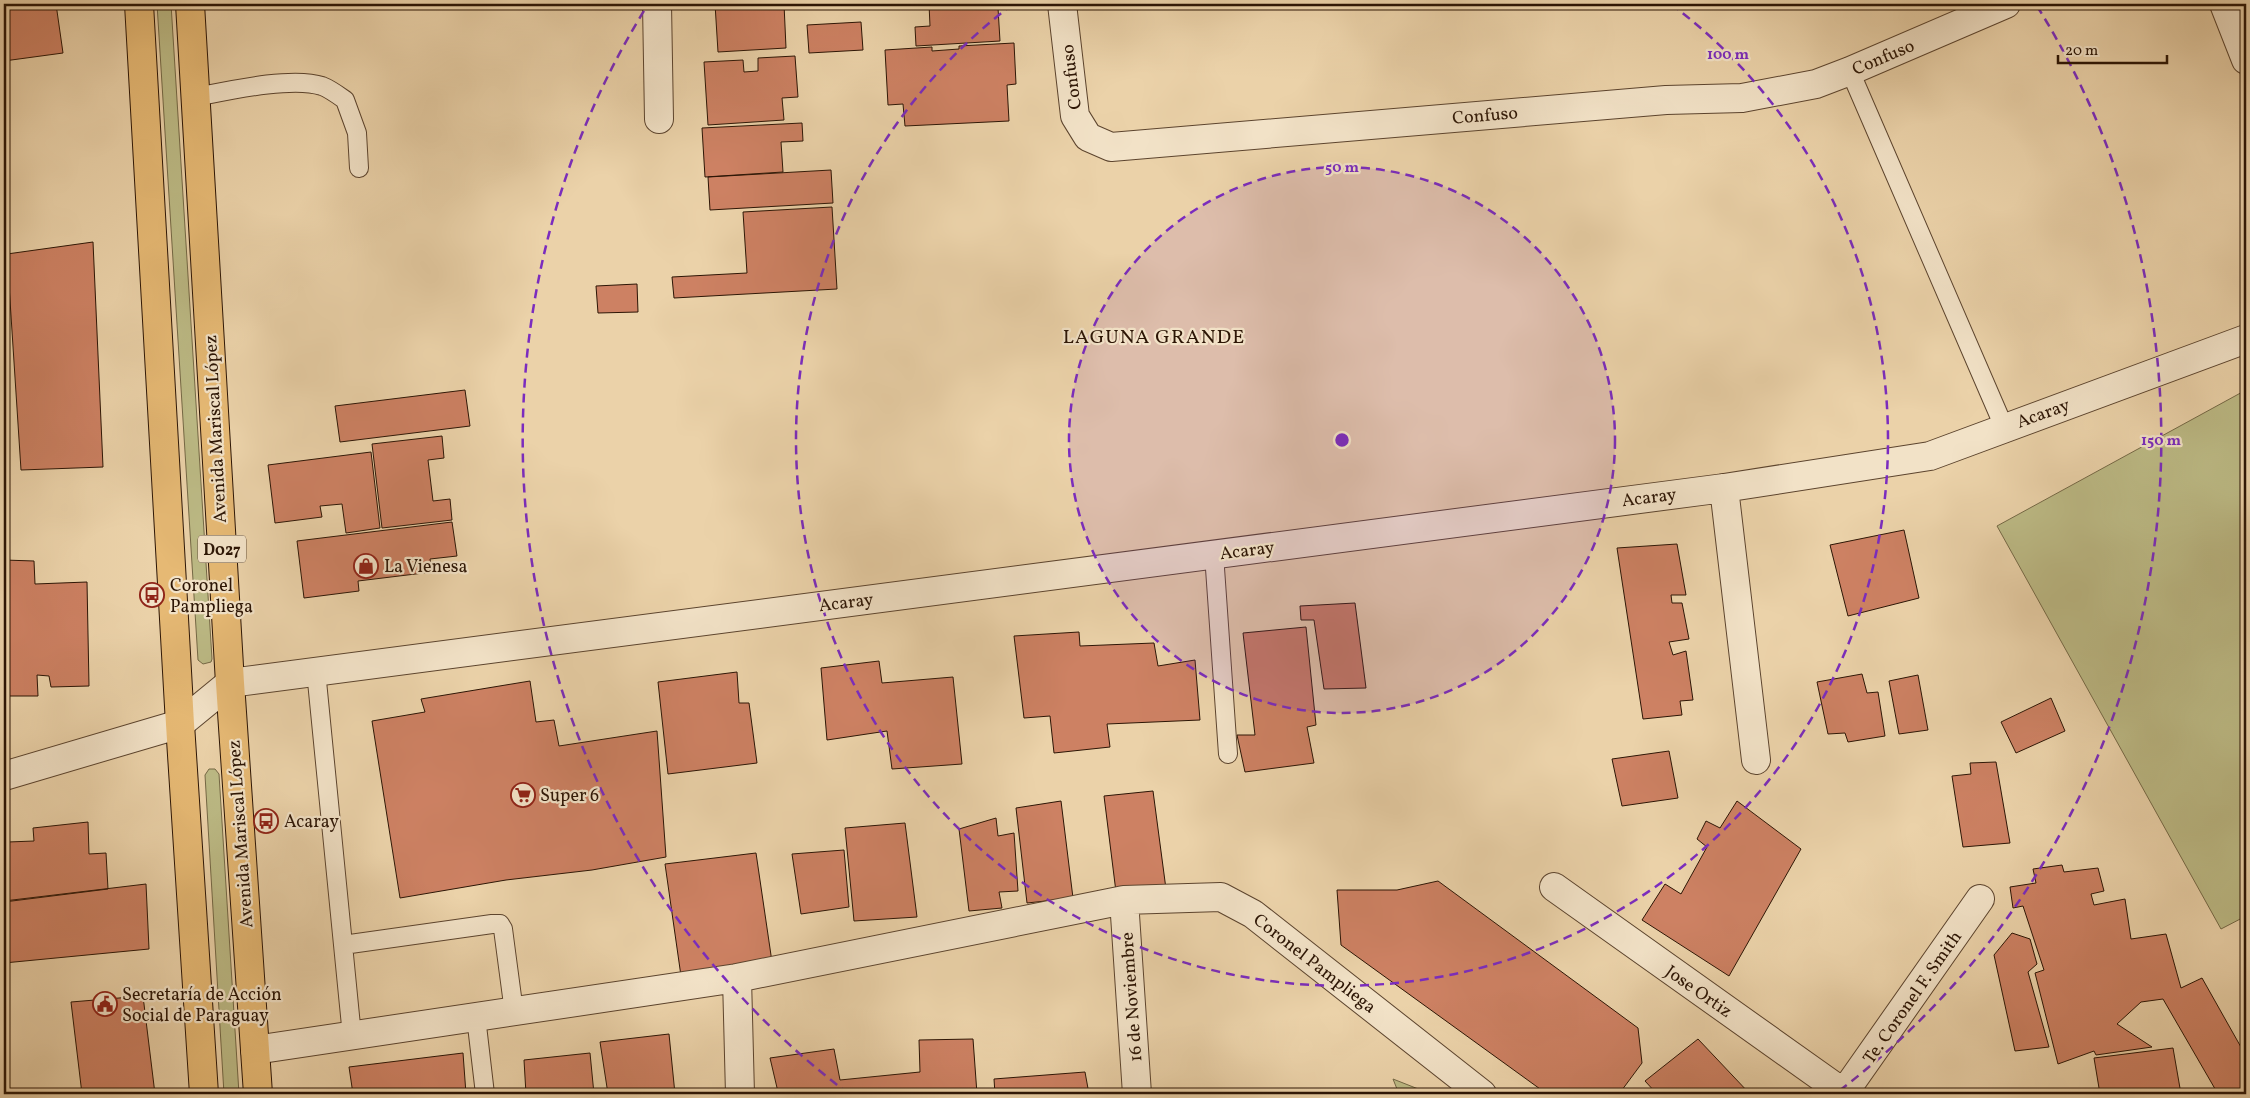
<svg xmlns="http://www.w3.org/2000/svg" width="2250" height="1098" font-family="Vollkorn,serif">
<rect width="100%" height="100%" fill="#ebd2a9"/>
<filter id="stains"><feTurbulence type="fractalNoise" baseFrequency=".004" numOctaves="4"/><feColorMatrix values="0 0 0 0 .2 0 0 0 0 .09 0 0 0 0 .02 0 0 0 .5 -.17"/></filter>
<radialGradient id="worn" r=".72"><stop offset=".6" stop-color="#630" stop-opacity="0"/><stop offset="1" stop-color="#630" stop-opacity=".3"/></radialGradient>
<!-- green -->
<path fill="#bcba85" stroke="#746845" d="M 157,4 L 171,4 L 212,659 L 211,662 L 203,664 L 198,660 Z
M 2246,390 L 2246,916 L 2221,929 L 1997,526 Z
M 209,769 L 215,769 L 219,774 L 239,1094 L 224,1094 L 205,775 Z
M 1393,1079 L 1431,1094 L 1399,1094 Z"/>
<!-- building -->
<path fill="#cd8163" stroke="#2c1505" d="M 4,4 L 56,4 L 63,53 L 4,61 Z
M 715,4 L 784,4 L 786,48 L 718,52 Z
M 929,4 L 984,4 L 985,9 L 998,8 L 1000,41 L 916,46 L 915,27 L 930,26 Z
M 861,22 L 863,50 L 809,53 L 807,25 Z
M 1014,43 L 1016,84 L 1007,85 L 1009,121 L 905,126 L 903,104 L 888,105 L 885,50 L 932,47 L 932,51 L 959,49 L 959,46 Z
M 795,56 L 798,97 L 782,98 L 784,120 L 708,125 L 704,62 L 743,60 L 744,72 L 758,71 L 758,58 Z
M 802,123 L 803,141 L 781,142 L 783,172 L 705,177 L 702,128 Z
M 831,170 L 833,203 L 710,210 L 708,177 Z
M 832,207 L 837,289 L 674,298 L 672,277 L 747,273 L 743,212 Z
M 93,242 L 103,467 L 21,470 L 7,254 Z
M 637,284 L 638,312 L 598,313 L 596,286 Z
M 465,390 L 470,426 L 340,442 L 335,406 Z
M 442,436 L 444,458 L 428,460 L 433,501 L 450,499 L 452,520 L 382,528 L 372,444 Z
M 371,452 L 380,528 L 346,533 L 342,504 L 320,506 L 322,517 L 275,523 L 268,465 Z
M 452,522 L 457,556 L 430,559 L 432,572 L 358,581 L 359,591 L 304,598 L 297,541 Z
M 1904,530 L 1919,598 L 1848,616 L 1830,545 Z
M 1677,544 L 1686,595 L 1671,595 L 1672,603 L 1682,603 L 1689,639 L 1669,642 L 1673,655 L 1686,651 L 1693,700 L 1680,701 L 1682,715 L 1643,719 L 1617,548 Z
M 4,560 L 34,561 L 35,584 L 87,582 L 89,686 L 51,687 L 49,676 L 37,675 L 38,696 L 4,696 Z
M 1355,603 L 1366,688 L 1324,689 L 1314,620 L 1301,620 L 1300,606 Z
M 1306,627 L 1316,725 L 1307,727 L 1314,763 L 1245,772 L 1237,735 L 1255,735 L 1243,633 Z
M 1079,632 L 1080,646 L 1154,643 L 1158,666 L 1195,660 L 1200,720 L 1107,724 L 1110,747 L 1054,753 L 1050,716 L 1024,718 L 1014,636 Z
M 879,661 L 882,683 L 953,677 L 962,764 L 892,769 L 887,731 L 827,740 L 821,668 Z
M 737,672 L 739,703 L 749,703 L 757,763 L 668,774 L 658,682 Z
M 1862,674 L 1867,693 L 1878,692 L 1885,736 L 1848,742 L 1845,733 L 1828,734 L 1817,682 Z
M 1918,675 L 1928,730 L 1899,734 L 1889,681 Z
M 530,681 L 536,722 L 554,720 L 559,746 L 657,731 L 666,857 L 592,870 L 506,880 L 400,898 L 372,721 L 425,712 L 421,699 Z
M 2051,698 L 2065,731 L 2016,753 L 2001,722 Z
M 1669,751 L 1678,798 L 1622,806 L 1612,759 Z
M 1996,762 L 2010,843 L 1963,847 L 1952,776 L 1971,774 L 1970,763 Z
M 1153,791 L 1166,889 L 1116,892 L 1104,796 Z
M 1061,801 L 1073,898 L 1027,903 L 1016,808 Z
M 1737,801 L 1801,849 L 1729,976 L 1642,920 L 1665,884 L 1681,894 L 1707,847 L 1697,839 L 1706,821 L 1720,828 Z
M 996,818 L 998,836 L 1014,833 L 1018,891 L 999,892 L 1002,908 L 969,911 L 959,829 Z
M 88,822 L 89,854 L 106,853 L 108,889 L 4,902 L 4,832 L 8,842 L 34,841 L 33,828 Z
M 905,823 L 917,917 L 854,921 L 845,828 Z
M 844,850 L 849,907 L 801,914 L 792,854 Z
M 756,853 L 772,962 L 681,976 L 665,864 Z
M 2062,865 L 2064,872 L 2098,868 L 2104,891 L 2091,894 L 2094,905 L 2125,899 L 2131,939 L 2166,934 L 2181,988 L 2202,978 L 2246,1056 L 2246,1094 L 2218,1094 L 2163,999 L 2141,1002 L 2117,1024 L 2152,1047 L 2096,1055 L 2094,1051 L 2058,1064 L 2035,973 L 2044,970 L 2023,906 L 2013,908 L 2010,887 L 2036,883 L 2033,869 Z
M 1438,881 L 1638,1028 L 1642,1063 L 1619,1094 L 1547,1094 L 1341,945 L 1337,890 L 1397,890 Z
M 146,884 L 149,949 L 4,963 L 4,901 Z
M 2012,933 L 2030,939 L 2037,964 L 2028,972 L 2049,1047 L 2015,1051 L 1994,955 Z
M 143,996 L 155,1094 L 82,1094 L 71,1002 Z
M 669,1034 L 675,1094 L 608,1094 L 600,1042 Z
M 973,1039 L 977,1094 L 765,1094 L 778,1092 L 770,1058 L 834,1049 L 840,1080 L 920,1072 L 919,1040 Z
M 1698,1039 L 1750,1094 L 1657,1094 L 1645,1081 Z
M 2173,1048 L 2181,1094 L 2100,1094 L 2094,1058 Z
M 463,1053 L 466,1094 L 353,1094 L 349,1067 Z
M 590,1053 L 594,1094 L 526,1094 L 524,1060 Z
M 1085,1072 L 1089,1094 L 989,1094 L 995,1094 L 994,1079 Z"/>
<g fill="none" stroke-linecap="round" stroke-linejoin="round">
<defs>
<path id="service" d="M 1850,71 L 2004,427
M 196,97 C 227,91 292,76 322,86 C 330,89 338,95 345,100 L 357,133 L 359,168
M 1214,554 L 1228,754
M 316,671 L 352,1036
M 343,945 L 492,924 L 500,924 L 503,929 L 514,1012
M 476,1017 L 485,1094"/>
<path id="minor" d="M 657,4 L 659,119
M 1062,4 L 1075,116 L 1088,137 L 1111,147 L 1666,100 L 1742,98 L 1816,84 L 1850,71 L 2006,4
M 2224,4 L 2246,60
M 1724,488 L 1756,760
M 4,776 L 180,724 L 230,683 L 1724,488 L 1930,456 L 2246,339
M 1554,887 L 1845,1094
M 1124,900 L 1137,1094
M 737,978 L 740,1094
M 255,1050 L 737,978 L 1124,900 L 1221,897 L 1253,914 L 1482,1094
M 1843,1094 L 1980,899"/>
<path id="trunk" d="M 139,4 L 180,724 L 204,1094
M 190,4 L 230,683 L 258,1094"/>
</defs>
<!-- service casing -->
<use href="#service" stroke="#5c442e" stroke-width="20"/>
<!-- minor casing -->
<use href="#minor" stroke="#5c442e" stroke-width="30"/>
<!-- trunk casing -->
<use href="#trunk" stroke="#2c1505" stroke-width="30"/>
<!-- service -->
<use href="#service" stroke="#f2e2c7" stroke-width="18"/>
<!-- minor -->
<use href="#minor" stroke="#f2e2c7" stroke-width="28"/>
<!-- trunk -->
<use href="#trunk" stroke="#e6b974" stroke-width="28"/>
</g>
<!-- distance rings -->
<circle cx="1342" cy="440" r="273" fill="#7b2cbf" fill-opacity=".12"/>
<g fill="none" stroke="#7b2cbf" stroke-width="2.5" stroke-dasharray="9 6">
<circle cx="1342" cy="440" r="273"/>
<path d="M1671 4A546 546 0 1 1 1013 4"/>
<path d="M849 1094A819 819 0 0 1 647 6M2037 6A819 819 0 0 1 1835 1094"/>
</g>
<!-- icons -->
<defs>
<symbol id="shop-ring" viewBox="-11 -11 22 22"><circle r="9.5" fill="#f2e2c7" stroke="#8f2418" stroke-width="1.5"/><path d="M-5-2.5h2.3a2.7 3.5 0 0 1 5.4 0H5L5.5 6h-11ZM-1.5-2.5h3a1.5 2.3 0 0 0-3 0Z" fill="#8f2418"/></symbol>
<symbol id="bus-ring" viewBox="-11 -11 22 22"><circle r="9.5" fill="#f2e2c7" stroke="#8f2418" stroke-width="1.5"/><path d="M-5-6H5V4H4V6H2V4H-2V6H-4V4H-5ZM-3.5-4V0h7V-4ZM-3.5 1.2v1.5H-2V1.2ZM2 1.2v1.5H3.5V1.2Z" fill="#8f2418"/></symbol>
<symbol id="supermarket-ring" viewBox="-11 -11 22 22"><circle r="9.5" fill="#f2e2c7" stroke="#8f2418" stroke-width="1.5"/><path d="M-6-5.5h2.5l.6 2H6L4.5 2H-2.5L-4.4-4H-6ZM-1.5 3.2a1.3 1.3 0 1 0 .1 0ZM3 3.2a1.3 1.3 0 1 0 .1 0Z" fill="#8f2418"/></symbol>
<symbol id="civic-ring" viewBox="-11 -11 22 22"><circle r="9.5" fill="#f2e2c7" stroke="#8f2418" stroke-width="1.5"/><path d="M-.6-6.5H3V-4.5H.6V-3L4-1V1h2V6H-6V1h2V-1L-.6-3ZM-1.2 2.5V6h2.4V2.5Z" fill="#8f2418"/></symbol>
</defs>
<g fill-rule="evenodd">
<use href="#shop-ring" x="352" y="552" width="28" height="28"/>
<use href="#bus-ring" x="138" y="581" width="28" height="28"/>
<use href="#supermarket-ring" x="509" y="781" width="28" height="28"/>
<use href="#bus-ring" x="252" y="807" width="28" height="28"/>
<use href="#civic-ring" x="91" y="990" width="28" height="28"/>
</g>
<g text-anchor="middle" stroke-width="4.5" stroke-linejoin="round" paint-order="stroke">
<!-- shield labels -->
<rect fill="#f2e2c7" stroke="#67523f" stroke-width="1" x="198" y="535.5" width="48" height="27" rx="4"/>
<g font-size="16" font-weight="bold" fill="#2c1505">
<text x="222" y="555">D027</text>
</g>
<!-- street labels -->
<g font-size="18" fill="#2c1505" stroke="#f2e2c7">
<text transform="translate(1883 57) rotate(-23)" y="6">Confuso</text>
<text transform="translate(1071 77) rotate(-97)" y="6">Confuso</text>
<text transform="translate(1485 115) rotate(-5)" y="6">Confuso</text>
<text transform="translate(2043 413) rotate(-20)" y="6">Acaray</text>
<text transform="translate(215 429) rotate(-93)" y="6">Avenida Mariscal López</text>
<text transform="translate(1649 497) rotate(-7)" y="6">Acaray</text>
<text transform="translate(1247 550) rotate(-7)" y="6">Acaray</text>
<text transform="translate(846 602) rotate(-7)" y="6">Acaray</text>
<text transform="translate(240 834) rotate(-94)" y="6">Avenida Mariscal López</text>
<text transform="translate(1315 963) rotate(38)" y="6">Coronel Pampliega</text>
<text transform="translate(1699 991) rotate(35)" y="6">Jose Ortiz</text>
<text transform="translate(1131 997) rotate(-94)" y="6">16 de Noviembre</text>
<text transform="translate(1912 997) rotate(-55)" y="6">Te. Coronel F. Smith</text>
</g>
<!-- poi labels -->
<g font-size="18" fill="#2c1505" stroke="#f2e2c7" text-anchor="start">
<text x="384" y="572">La Vienesa</text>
<text x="170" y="591">Coronel<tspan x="170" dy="21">Pampliega</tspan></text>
<text x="540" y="801">Super 6</text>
<text x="284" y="827">Acaray</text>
<text x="122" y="1000">Secretaría de Acción<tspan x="122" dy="21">Social de Paraguay</tspan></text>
</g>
<!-- quarter labels -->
<g font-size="20" letter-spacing="1" fill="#2c1505" stroke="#f2e2c7">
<text x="1154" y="343">LAGUNA GRANDE</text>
</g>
</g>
<circle cx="1342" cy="440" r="8" fill="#7b2cbf" stroke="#f2e2c7" stroke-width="2.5"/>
<g font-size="15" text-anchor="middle" font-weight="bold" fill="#7b2cbf" stroke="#f2e2c7" stroke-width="4.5" stroke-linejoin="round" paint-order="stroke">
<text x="1728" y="59">100 m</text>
<text x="1342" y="172">50 m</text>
<text x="2161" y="445">150 m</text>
</g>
<!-- margin -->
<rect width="2250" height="1098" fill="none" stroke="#ebd2a9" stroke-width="20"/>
<rect x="5" y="5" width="2240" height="1088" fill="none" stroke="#2c1505" stroke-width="2.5"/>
<rect x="10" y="10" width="2230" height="1078" fill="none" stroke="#2c1505"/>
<!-- scale -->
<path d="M2058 55v8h109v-8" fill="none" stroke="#2c1505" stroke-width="2.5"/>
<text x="2065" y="55" font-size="15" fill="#2c1505" stroke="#f2e2c7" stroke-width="4" paint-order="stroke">20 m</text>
<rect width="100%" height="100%" filter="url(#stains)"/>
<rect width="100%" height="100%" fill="url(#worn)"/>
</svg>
